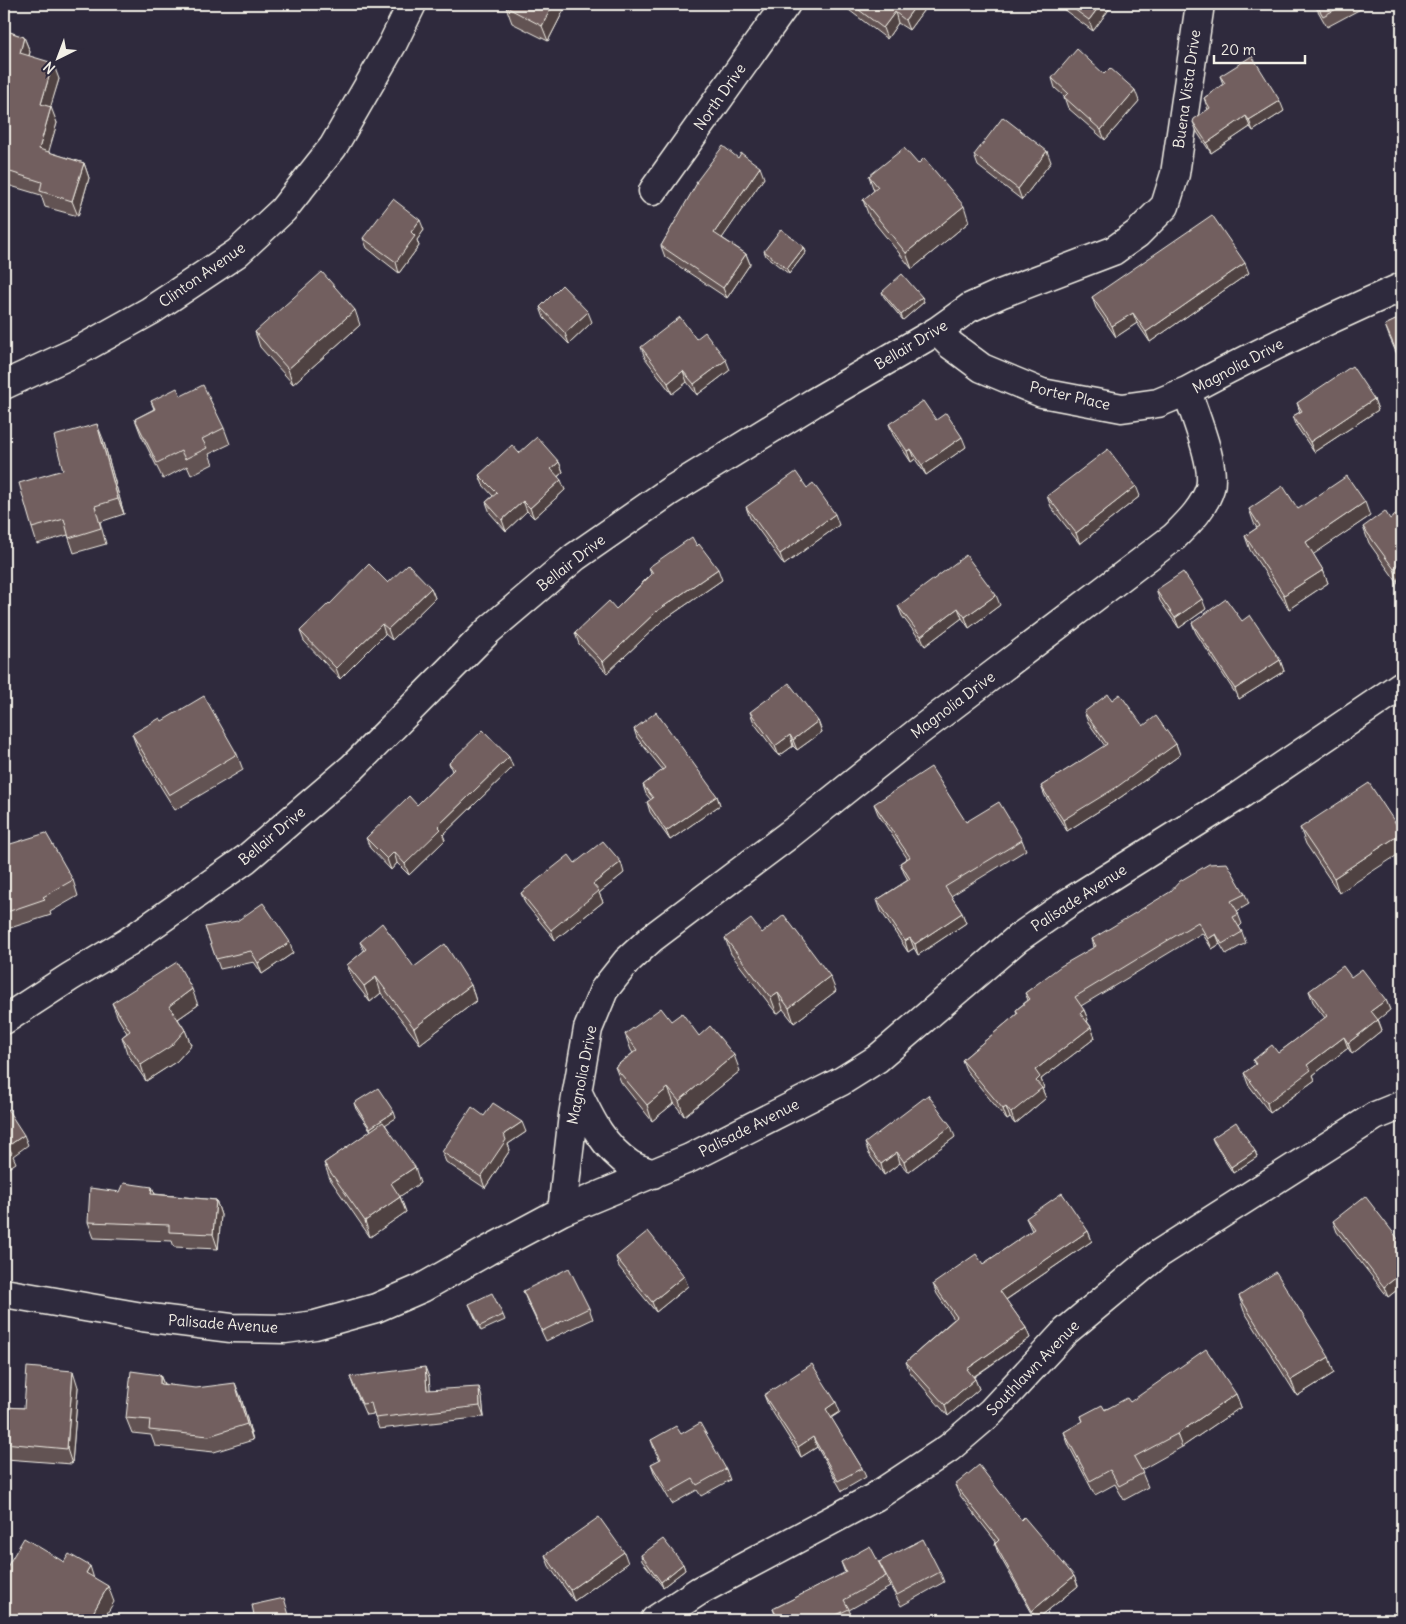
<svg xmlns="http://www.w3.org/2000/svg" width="1406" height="1624" font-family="Delius,sans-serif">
<rect width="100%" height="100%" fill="#2f2a3d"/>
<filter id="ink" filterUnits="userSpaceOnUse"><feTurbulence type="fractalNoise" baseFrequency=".02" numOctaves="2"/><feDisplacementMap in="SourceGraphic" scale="10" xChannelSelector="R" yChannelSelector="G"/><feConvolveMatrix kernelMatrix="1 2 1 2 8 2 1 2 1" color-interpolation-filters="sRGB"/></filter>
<g filter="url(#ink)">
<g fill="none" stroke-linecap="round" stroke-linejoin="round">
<defs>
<path id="street" d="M 653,191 L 786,4
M 937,331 L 951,345 L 982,368 L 1042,393 L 1122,408 L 1158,403 L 1187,391
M 4,385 L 80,350 L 150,311 L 237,253 L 283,210 L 333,147 L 393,43 L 412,4
M 4,1020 L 70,977 L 128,942 L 246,859 L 353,767 L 489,630 L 575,557 L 670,491 L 813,403 L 937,331 L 969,308 L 1000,294 L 1113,251 L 1137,234 L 1165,206 L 1175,174 L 1200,4
M 577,1091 C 590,1119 604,1148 631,1165 C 637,1169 646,1171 653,1174
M 562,1211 L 573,1115 L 588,1029 L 604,990 L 627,961 L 652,938 L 790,834 L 919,731 L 1174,537 C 1188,523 1204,508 1210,488 C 1216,465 1194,414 1187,391 C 1257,353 1329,319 1402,287
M 4,1293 L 142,1317 L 231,1328 L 285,1329 L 315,1325 L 376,1308 L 422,1288 L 487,1251 L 562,1211 L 690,1158 L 842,1081 L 877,1059 L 1018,938 L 1071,901 L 1237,797 L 1402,685
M 655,1620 L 699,1591 L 875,1497 L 949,1448 L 991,1412 L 1066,1331 L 1157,1255 L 1375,1116 L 1402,1105"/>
</defs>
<!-- street casing -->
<use href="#street" stroke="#f4f1e8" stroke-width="31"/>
<!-- street -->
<use href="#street" stroke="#2f2a3d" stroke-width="28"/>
</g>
<!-- wall -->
<path fill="#625252" stroke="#f4f1e8" d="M 508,4 L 567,4 L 548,41 L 512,23 L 506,7 Z
M 841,4 L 921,4 L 923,11 L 909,30 L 898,23 L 887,39 Z
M 1061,4 L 1113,4 L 1093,31 L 1063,9 Z
M 1314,4 L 1370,4 L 1327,27 Z
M 4,30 L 24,37 L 30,52 L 29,56 L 59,79 L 50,107 L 57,123 L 48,152 L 84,163 L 89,178 L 78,216 L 45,207 L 41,195 L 4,184 L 4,132 L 5,126 L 4,126 Z
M 1104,74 L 1139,101 L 1105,140 L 1068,108 L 1064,97 L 1064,96 L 1055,88 L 1052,78 Z
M 1220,76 L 1284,111 L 1253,131 L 1250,127 L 1211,153 L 1197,132 L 1193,122 L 1208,110 L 1204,98 L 1223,84 Z
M 974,155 L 1051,162 L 1022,200 L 978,166 Z
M 918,164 L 969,222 L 912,269 L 869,216 L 863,200 L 874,191 L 869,176 Z
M 764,178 L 722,238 L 746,254 L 750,264 L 727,298 L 665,257 L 661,246 L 697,184 L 696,182 Z
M 424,230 L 417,240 L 419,246 L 399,273 L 367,248 L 363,238 Z
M 804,247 L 806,252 L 789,274 L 766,256 L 764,251 Z
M 1249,273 L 1150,342 L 1137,323 L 1116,337 L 1096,308 L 1092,297 Z
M 882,292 L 922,297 L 924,302 L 903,320 L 884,297 Z
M 540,307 L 592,322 L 569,344 L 544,318 Z
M 1402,317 L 1402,366 L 1389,336 L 1385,325 Z
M 360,325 L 293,384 L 260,347 L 255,332 Z
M 696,339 L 730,370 L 697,395 L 687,382 L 672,394 L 645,358 L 641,347 Z
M 181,396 L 224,428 L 230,444 L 209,454 L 213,464 L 191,475 L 187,466 L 163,479 L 141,435 L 135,419 L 154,409 L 151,401 Z
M 1374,399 L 1378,410 L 1314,452 L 1297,427 L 1293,416 L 1300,412 L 1297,403 Z
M 936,420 L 966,447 L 926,475 L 915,459 L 911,462 L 893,435 L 889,424 Z
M 103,439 L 124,514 L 100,522 L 106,544 L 74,553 L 68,535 L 37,544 L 32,528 L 63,470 Z
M 519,453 L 559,462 L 563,472 L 558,477 L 565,490 L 534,518 L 527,511 L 506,531 L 490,513 L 486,502 L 493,496 L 483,485 L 479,475 Z
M 807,488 L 839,525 L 784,565 L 750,518 L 746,507 Z
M 1047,496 L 1140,496 L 1080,544 L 1051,507 Z
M 1249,509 L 1298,509 L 1370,516 L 1313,554 L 1323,570 L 1328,583 L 1289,609 L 1250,550 L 1245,536 L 1257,528 L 1254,523 Z
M 1390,519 L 1399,585 L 1369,543 L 1363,527 Z
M 649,567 L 722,580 L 661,622 L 607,673 L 579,644 L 575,633 L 616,609 L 651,574 Z
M 388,583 L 431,588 L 435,598 L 392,640 L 385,634 L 340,679 L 304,641 L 300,631 L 330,604 Z
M 1156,590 L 1206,609 L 1179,628 L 1160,601 Z
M 1000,605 L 969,628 L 962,618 L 925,646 L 902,616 L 898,606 Z
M 1242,621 L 1280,660 L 1284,671 L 1239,699 L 1196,633 L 1192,623 Z
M 750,712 L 818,721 L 822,732 L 797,750 L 793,746 L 779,756 L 754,723 Z
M 1084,712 L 1143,726 L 1176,744 L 1180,755 L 1121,797 L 1067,831 L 1045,796 L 1041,786 L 1105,746 L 1088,722 Z
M 162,721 L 237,754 L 243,770 L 175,810 L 138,750 L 132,734 Z
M 634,729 L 717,796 L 720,805 L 670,840 L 650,812 L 647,802 L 651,800 L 646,794 L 643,785 L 663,770 L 637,738 Z
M 449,763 L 513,767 L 443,835 L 445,840 L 409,875 L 397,863 L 391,870 L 370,848 L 366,838 L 417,805 L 452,771 Z
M 874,804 L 966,822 L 1022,840 L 1026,850 L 951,896 L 962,913 L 966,923 L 918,955 L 914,948 L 908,952 L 881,911 L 877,900 L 908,880 L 904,873 L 900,863 L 907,858 L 878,814 Z
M 1300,828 L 1402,833 L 1339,893 L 1306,844 Z
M 4,846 L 73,880 L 78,896 L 50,912 L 51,915 L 7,929 L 4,920 Z
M 575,863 L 624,873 L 599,893 L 603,902 L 555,940 L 525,903 L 521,893 Z
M 1245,894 L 1249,904 L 1237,911 L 1242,924 L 1239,927 L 1242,932 L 1246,943 L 1226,954 L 1220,944 L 1212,949 L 1202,933 L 1081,1006 L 1084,1010 L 1088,1020 L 1087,1021 L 1091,1027 L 1095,1038 L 1041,1079 L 1044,1088 L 1042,1089 L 1046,1098 L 1015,1124 L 1010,1118 L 1007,1120 L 966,1070 L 962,1060 L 1017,1014 L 1016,1010 L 1028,1000 L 1025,993 L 1094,947 L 1092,939 Z
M 205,927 L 293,953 L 262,974 L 254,962 L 220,969 Z
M 762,933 L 836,991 L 794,1023 L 783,1009 L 777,1014 L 731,954 L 725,938 Z
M 360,942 L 414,967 L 471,985 L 476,1001 L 420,1044 L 381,993 L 370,1002 L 353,980 L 347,965 L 364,951 Z
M 1351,977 L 1386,1000 L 1390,1010 L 1378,1019 L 1382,1030 L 1352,1054 L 1348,1048 L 1313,1075 L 1315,1080 L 1270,1113 L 1248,1084 L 1244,1073 L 1255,1065 L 1253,1060 L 1278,1053 L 1325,1018 L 1313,1002 L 1309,991 Z
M 112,1003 L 198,1005 L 178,1019 L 185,1030 L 191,1045 L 177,1061 L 146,1081 L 127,1053 L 122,1037 L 127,1033 L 118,1018 Z
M 671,1021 L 699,1036 L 740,1071 L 684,1116 L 674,1103 L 652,1121 L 621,1082 L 615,1067 L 633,1053 L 631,1050 L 625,1034 Z
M 354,1103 L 396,1118 L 385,1124 L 420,1183 L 400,1196 L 406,1212 L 370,1237 L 330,1179 L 324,1163 L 371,1131 L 356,1109 Z
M 484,1116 L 526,1132 L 508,1144 L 510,1150 L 485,1188 L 446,1162 L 442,1152 Z
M 955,1137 L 908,1172 L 900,1163 L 884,1175 L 869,1154 L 865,1143 Z
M 1212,1138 L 1255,1151 L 1257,1157 L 1233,1173 L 1214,1143 Z
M 152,1187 L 155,1194 L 216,1200 L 221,1215 L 218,1249 L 174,1247 L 172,1241 L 94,1238 L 88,1222 L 120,1192 Z
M 1026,1218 L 1088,1231 L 1092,1241 L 1006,1300 L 1026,1328 L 1030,1338 L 974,1377 L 979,1389 L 948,1416 L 910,1372 L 906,1362 L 954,1319 L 937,1294 L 933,1284 L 983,1264 L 1032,1231 Z
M 1333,1221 L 1402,1244 L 1402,1286 L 1388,1297 L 1337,1232 Z
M 616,1257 L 688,1286 L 656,1312 L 619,1267 Z
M 523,1291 L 589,1308 L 593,1319 L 546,1341 L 527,1301 Z
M 1239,1296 L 1334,1373 L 1297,1396 L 1244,1311 Z
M 469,1304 L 503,1315 L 505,1320 L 481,1331 Z
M 160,1375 L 164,1384 L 241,1398 L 253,1440 L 214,1452 L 155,1446 L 151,1435 L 132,1433 L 126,1418 Z
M 350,1377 L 429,1377 L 430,1390 L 482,1398 L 484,1417 L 379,1429 L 374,1414 L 366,1415 L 354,1388 Z
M 78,1387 L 72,1464 L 6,1459 L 4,1453 L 4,1407 L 24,1408 Z
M 1236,1394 L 1241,1407 L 1182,1447 L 1141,1470 L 1148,1487 L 1124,1500 L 1115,1484 L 1095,1495 L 1069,1446 L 1064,1432 L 1083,1422 L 1081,1416 L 1130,1402 Z
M 764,1395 L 840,1412 L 831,1418 L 862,1468 L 866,1477 L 842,1491 L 817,1447 L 801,1457 L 768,1405 Z
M 681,1434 L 726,1469 L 730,1480 L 701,1496 L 697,1490 L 672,1504 L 655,1475 L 651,1464 L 660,1460 L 655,1451 L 651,1440 Z
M 955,1485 L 1021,1520 L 1074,1576 L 1078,1586 L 1036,1620 L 998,1553 L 995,1544 L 996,1542 L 959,1494 Z
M 545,1555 L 628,1563 L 574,1601 L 549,1566 Z
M 641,1555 L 683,1564 L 685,1570 L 663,1587 L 642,1561 Z
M 841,1562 L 881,1567 L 879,1562 L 940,1572 L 944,1582 L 901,1606 L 888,1582 L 890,1587 L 849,1610 L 853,1619 L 851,1620 L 777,1620 L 773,1609 L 845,1573 Z"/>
<!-- shaded-wall -->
<path fill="#504242" stroke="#f4f1e8" d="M 553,4 L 567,4 L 548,41 L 542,26 Z
M 917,4 L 921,4 L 923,11 L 909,30 L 905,20 Z
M 1101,4 L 1113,4 L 1093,31 L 1089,20 Z
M 895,12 L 898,23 L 887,39 L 883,28 Z
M 24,37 L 30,52 L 25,68 L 20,53 Z
M 53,63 L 59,79 L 47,119 L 41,104 Z
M 1135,90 L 1139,101 L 1105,140 L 1101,130 Z
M 1280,101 L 1284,111 L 1253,131 L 1249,120 Z
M 51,107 L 57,123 L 45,165 L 39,149 Z
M 1246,116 L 1250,127 L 1211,153 L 1207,143 Z
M 1047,151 L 1051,162 L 1022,200 L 1018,189 Z
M 84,163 L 89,178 L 78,216 L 72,201 Z
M 760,167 L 764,178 L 718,244 L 714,233 Z
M 964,206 L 969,222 L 912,269 L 906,253 Z
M 420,220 L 424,230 L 417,240 L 419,246 L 399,273 L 396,262 L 411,232 Z
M 804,247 L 806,252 L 789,274 L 787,269 Z
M 746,254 L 750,264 L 727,298 L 723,288 Z
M 1245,263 L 1249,273 L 1150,342 L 1146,332 Z
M 922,297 L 924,302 L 903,320 L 901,315 Z
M 355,310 L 360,325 L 293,384 L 288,369 Z
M 588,312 L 592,322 L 569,344 L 565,333 Z
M 1133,313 L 1137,323 L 1116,337 L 1112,326 Z
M 726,360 L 730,370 L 697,395 L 694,384 Z
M 683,371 L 687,382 L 672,394 L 668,383 Z
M 1374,399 L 1378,410 L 1314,452 L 1310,442 Z
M 97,424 L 103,439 L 124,514 L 118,499 Z
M 962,437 L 966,447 L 926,475 L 922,465 Z
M 911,449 L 915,459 L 911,462 L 907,451 Z
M 559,462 L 563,472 L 555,479 L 551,469 Z
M 561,480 L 565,490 L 534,518 L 530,508 Z
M 1136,486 L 1140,496 L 1080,544 L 1076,533 Z
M 523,501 L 527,511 L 506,531 L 502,520 Z
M 1365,502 L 1370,516 L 1311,556 L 1306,542 Z
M 835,514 L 839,525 L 784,565 L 780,554 Z
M 1402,563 L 1402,582 L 1399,585 L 1394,569 Z
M 718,569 L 722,580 L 661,622 L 607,673 L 603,662 L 657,611 Z
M 1323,570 L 1328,583 L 1289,609 L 1284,595 Z
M 431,588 L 435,598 L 392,640 L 388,629 Z
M 996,595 L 1000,605 L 969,628 L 965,617 Z
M 1202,599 L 1206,609 L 1179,628 L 1175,618 Z
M 958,608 L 962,618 L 925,646 L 921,636 Z
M 382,624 L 385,634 L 340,679 L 336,668 Z
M 1280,660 L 1284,671 L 1239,699 L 1235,689 Z
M 818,721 L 822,732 L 797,750 L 793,740 Z
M 790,735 L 793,746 L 779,756 L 775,746 Z
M 1176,744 L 1180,755 L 1121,797 L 1067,831 L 1063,820 Z
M 509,757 L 513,767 L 443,835 L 445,840 L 409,875 L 405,864 L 438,826 Z
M 717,796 L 720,805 L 670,840 L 666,831 Z
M 1402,833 L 1402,852 L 1339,893 L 1334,878 Z
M 394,852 L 397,863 L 391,870 L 387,859 Z
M 621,862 L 624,873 L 599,893 L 603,902 L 555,940 L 551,930 L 593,884 Z
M 962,913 L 966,923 L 918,955 L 915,944 Z
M 1216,934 L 1220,944 L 1212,949 L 1208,939 Z
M 910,938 L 914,948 L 908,952 L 905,941 Z
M 290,942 L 293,953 L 262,974 L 258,963 Z
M 830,976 L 836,991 L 794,1023 L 789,1008 Z
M 376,977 L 381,993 L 370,1002 L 364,986 Z
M 471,985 L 476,1001 L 420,1044 L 414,1028 Z
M 192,989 L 198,1005 L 175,1021 L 169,1006 Z
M 778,993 L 783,1009 L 777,1014 L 771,998 Z
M 1386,1000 L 1390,1010 L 1375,1022 L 1371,1011 Z
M 1084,1010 L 1088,1020 L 1084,1024 L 1080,1013 Z
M 1378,1020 L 1382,1030 L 1352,1054 L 1348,1043 Z
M 1091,1027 L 1095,1038 L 1041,1079 L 1044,1088 L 1042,1089 L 1046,1098 L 1015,1124 L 1011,1113 L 1036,1081 L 1035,1070 Z
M 185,1030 L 191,1045 L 177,1061 L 146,1081 L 141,1065 Z
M 1344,1037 L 1348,1048 L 1313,1075 L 1315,1080 L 1270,1113 L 1267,1103 L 1307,1065 Z
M 734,1055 L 740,1071 L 684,1116 L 679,1101 Z
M 668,1088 L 674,1103 L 652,1121 L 647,1105 Z
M 1006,1107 L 1010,1118 L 1007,1120 L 1003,1109 Z
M 394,1112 L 396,1118 L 372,1133 L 370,1128 Z
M 522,1122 L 526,1132 L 508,1144 L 510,1150 L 485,1188 L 481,1177 L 504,1134 Z
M 951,1126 L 955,1137 L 908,1172 L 904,1162 Z
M 24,1135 L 28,1145 L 13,1156 L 16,1163 L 4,1171 L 4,1158 L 8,1146 Z
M 1255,1151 L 1257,1157 L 1233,1173 L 1231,1167 Z
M 897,1152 L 900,1163 L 884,1175 L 881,1164 Z
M 415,1167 L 420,1183 L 396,1199 L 391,1183 Z
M 152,1187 L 158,1202 L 151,1194 Z
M 400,1197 L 406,1212 L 370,1237 L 365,1221 Z
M 216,1200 L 221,1215 L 218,1249 L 213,1234 Z
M 1088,1231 L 1092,1241 L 1004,1301 L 1000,1291 Z
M 1402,1273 L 1402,1286 L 1388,1297 L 1384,1287 Z
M 684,1276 L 688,1286 L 656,1312 L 652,1302 Z
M 1026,1328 L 1030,1338 L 970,1379 L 967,1369 Z
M 1329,1357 L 1334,1373 L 1297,1396 L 1291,1380 Z
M 425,1367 L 429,1377 L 431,1400 L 427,1390 Z
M 73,1371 L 78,1387 L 72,1464 L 67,1449 Z
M 160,1375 L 166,1390 L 160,1384 Z
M 975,1379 L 979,1389 L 948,1416 L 945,1405 Z
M 235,1383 L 241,1398 L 253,1440 L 247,1424 Z
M 479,1387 L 482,1398 L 484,1417 L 480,1406 Z
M 1236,1394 L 1241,1407 L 1182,1447 L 1177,1434 Z
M 836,1402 L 840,1412 L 829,1419 L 826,1409 Z
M 813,1437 L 817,1447 L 801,1457 L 798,1447 Z
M 624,1552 L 628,1563 L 574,1601 L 570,1590 Z
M 683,1564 L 685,1570 L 663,1587 L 661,1582 Z
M 90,1566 L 95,1582 L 86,1573 Z
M 1074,1576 L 1078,1586 L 1036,1620 L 1032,1611 Z
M 108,1586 L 114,1602 L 103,1620 L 89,1620 Z"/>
<!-- building -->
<path fill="#725f5f" stroke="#f4f1e8" d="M 508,4 L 553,4 L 542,26 L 506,7 Z
M 851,4 L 917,4 L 905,20 L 895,12 L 883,28 Z
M 1067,4 L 1101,4 L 1089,20 Z
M 1316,4 L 1346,4 L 1323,16 Z
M 4,30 L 24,37 L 20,53 L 53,63 L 41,104 L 51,107 L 39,149 L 84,163 L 72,201 L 40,191 L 42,182 L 4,170 L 4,132 L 9,113 L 4,112 Z
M 1077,49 L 1104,74 L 1110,68 L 1135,90 L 1101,130 L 1064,97 L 1068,93 L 1052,78 Z
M 1252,56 L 1280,101 L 1249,120 L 1246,116 L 1207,143 L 1193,122 L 1194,119 L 1210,108 L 1204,98 L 1225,83 L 1220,76 Z
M 1003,117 L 1047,151 L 1018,189 L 974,155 Z
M 723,146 L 738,158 L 741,153 L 760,167 L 714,233 L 746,254 L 723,288 L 661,246 L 697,183 L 696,182 Z
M 904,148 L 918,164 L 924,158 L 964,206 L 906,253 L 863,200 L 878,187 L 869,176 Z
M 393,199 L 420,220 L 411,232 L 415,236 L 396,262 L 363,238 Z
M 1212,215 L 1245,263 L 1146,332 L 1133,313 L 1112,326 L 1092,297 Z
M 781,229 L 804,247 L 787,269 L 764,251 Z
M 322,272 L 355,310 L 288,369 L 255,332 Z
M 902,274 L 922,297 L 901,315 L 882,292 Z
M 562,285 L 588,312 L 565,333 L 540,307 Z
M 680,317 L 696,339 L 705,332 L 726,360 L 694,384 L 683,371 L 668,383 L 641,347 Z
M 1402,317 L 1402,364 L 1385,325 Z
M 1352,366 L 1374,399 L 1310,442 L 1293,416 L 1302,411 L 1297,403 Z
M 203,385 L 224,428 L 202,439 L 207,448 L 185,459 L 181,451 L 157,463 L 135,419 L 155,409 L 151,401 L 177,388 L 181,396 Z
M 923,401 L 936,420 L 946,413 L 962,437 L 922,465 L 911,449 L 907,451 L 889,424 Z
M 97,424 L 118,499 L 95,506 L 101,528 L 69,538 L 64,519 L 32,528 L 19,483 L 63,470 L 54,436 Z
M 537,437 L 559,462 L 551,469 L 561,480 L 530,508 L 523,501 L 502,520 L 486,502 L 497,493 L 479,475 L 512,445 L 519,453 Z
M 1108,449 L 1136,486 L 1076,533 L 1047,496 Z
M 796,472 L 807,488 L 813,483 L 835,514 L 780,554 L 746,507 Z
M 1347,476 L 1365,502 L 1306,542 L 1323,570 L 1284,595 L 1245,536 L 1260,526 L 1249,509 L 1283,486 L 1298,509 Z
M 1402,510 L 1402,563 L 1394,569 L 1363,527 L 1385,511 L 1390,519 Z
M 692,537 L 697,546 L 699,544 L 718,569 L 657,611 L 603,662 L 575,633 L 609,601 L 616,609 L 653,573 L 649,567 Z
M 966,555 L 996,595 L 965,617 L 958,608 L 921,636 L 898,606 Z
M 369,564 L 388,583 L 408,564 L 431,588 L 388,629 L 382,624 L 336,668 L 300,631 L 329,603 L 330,604 Z
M 1183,572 L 1202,599 L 1175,618 L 1156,590 Z
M 1226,599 L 1242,621 L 1250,615 L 1280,660 L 1235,689 L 1192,623 Z
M 789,683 L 818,721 L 793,740 L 790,735 L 775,746 L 750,712 Z
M 1108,694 L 1112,700 L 1120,694 L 1143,726 L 1156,716 L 1176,744 L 1117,787 L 1063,820 L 1041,786 L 1107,744 L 1084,712 Z
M 204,696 L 237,754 L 169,795 L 132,734 L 160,718 L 162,721 Z
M 656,712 L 717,796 L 666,831 L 647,802 L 653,798 L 643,785 L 665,768 L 634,729 Z
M 483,730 L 509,757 L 438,826 L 441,829 L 405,864 L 394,852 L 387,859 L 366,838 L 409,796 L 417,805 L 454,769 L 449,763 Z
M 931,767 L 966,822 L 999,802 L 1022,840 L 945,887 L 962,913 L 915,944 L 910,938 L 905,941 L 877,900 L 910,879 L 900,863 L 910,857 L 874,804 Z
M 1369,783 L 1402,833 L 1334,878 L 1300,828 Z
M 46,833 L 73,880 L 43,897 L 45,899 L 4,913 L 4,846 Z
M 603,841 L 621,862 L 593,884 L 599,891 L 551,930 L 521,893 L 569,855 L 575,863 Z
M 1227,863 L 1245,894 L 1231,901 L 1239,914 L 1233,917 L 1242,932 L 1222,944 L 1216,934 L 1208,939 L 1198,922 L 1075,997 L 1084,1010 L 1080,1013 L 1091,1027 L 1035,1070 L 1040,1077 L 1036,1081 L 1042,1088 L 1011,1113 L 1006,1107 L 1003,1109 L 962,1060 L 1018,1013 L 1016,1010 L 1030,999 L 1025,993 L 1061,966 L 1096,946 L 1092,939 L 1170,892 L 1180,881 L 1209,864 Z
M 263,903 L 290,942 L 258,963 L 251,951 L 216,959 L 205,927 L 237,921 Z
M 784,915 L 830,976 L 789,1008 L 778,993 L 771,998 L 725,938 L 751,919 L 762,933 Z
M 382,923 L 414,967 L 445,944 L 471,985 L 414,1028 L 376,977 L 364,986 L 347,965 L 366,949 L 360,942 Z
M 177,962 L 192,989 L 169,1006 L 185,1030 L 171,1046 L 141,1065 L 122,1037 L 130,1031 L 112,1003 Z
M 1343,966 L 1351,977 L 1362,969 L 1386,1000 L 1371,1011 L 1378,1020 L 1348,1043 L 1344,1037 L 1307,1065 L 1311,1070 L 1267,1103 L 1244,1073 L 1256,1064 L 1253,1060 L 1272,1045 L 1278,1053 L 1327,1016 L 1309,991 Z
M 661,1008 L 671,1021 L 682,1013 L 699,1036 L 710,1026 L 734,1055 L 679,1101 L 668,1088 L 647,1105 L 615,1067 L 637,1050 L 625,1034 Z
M 378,1088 L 394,1112 L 370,1128 L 354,1103 Z
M 928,1095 L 951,1126 L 904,1162 L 897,1152 L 881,1164 L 865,1143 Z
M 493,1103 L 522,1122 L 504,1134 L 506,1140 L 481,1177 L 442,1152 L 472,1107 L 484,1116 Z
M 4,1104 L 24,1135 L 8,1146 L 12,1153 L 4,1158 Z
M 383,1122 L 415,1167 L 391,1183 L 400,1197 L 365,1221 L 324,1163 Z
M 1236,1122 L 1255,1151 L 1231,1167 L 1212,1138 Z
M 124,1183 L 152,1187 L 151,1194 L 216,1200 L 213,1234 L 169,1232 L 169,1225 L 88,1222 L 90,1188 L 120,1192 Z
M 1062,1193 L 1088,1231 L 1000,1291 L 1026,1328 L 967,1369 L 975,1379 L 945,1405 L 906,1362 L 957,1317 L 933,1284 L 976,1254 L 983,1264 L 1034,1229 L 1026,1218 Z
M 1365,1196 L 1402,1244 L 1402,1273 L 1384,1287 L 1333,1221 Z
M 648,1231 L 684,1276 L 652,1302 L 616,1257 Z
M 569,1268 L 589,1308 L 542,1331 L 523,1291 Z
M 1276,1272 L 1329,1357 L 1291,1380 L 1239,1296 Z
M 492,1293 L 503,1315 L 480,1326 L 469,1304 Z
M 1206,1349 L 1236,1394 L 1177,1434 L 1134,1457 L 1143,1473 L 1119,1486 L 1110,1470 L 1090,1481 L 1064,1432 L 1083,1421 L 1081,1416 L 1102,1405 L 1105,1410 L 1127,1398 L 1130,1402 Z
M 812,1364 L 836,1402 L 826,1409 L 862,1468 L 838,1481 L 813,1437 L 798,1447 L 764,1395 Z
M 27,1367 L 73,1371 L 67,1449 L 4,1443 L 4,1407 L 24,1408 Z
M 425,1367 L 427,1390 L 479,1387 L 480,1406 L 375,1418 L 371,1403 L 362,1404 L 350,1377 Z
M 131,1371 L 160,1375 L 160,1384 L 196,1388 L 235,1383 L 247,1424 L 209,1436 L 149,1430 L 150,1420 L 126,1418 Z
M 700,1423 L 726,1469 L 697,1485 L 693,1479 L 668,1493 L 651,1464 L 661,1459 L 651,1440 L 676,1426 L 681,1434 Z
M 979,1465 L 1021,1520 L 1024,1517 L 1074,1576 L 1032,1611 L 995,1544 L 999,1540 L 955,1485 Z
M 599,1517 L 624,1552 L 570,1590 L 545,1555 Z
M 24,1538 L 64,1562 L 69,1554 L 90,1566 L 86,1573 L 108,1586 L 89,1620 L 4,1620 L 4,1572 Z
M 663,1539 L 683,1564 L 661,1582 L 641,1555 Z
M 923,1539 L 940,1572 L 897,1595 L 879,1562 Z
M 870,1546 L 886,1576 L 844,1600 L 849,1609 L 832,1617 L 833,1620 L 779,1620 L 773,1609 L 846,1572 L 841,1562 Z
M 284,1598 L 289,1615 L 297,1615 L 297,1620 L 199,1620 L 199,1615 L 254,1615 L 252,1605 Z"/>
</g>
<g text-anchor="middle" stroke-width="4" stroke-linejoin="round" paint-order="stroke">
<!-- street labels -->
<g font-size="15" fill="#f4f1e8" stroke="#2f2a3d">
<text transform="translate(1187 89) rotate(-82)" y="5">Buena Vista Drive</text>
<text transform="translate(720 97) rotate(-55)" y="5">North Drive</text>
<text transform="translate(202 275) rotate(-35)" y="5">Clinton Avenue</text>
<text transform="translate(911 345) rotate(-31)" y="5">Bellair Drive</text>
<text transform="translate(1238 366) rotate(-28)" y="5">Magnolia Drive</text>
<text transform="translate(1070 396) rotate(13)" y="5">Porter Place</text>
<text transform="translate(571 563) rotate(-38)" y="5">Bellair Drive</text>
<text transform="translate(953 705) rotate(-37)" y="5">Magnolia Drive</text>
<text transform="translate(272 836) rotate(-40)" y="5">Bellair Drive</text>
<text transform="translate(1079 898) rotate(-33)" y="5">Palisade Avenue</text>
<text transform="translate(582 1075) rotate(-79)" y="5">Magnolia Drive</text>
<text transform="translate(749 1128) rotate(-27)" y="5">Palisade Avenue</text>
<text transform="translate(223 1324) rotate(4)" y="5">Palisade Avenue</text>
<text transform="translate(1033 1368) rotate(-46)" y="5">Southlawn Avenue</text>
</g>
</g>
<!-- margin -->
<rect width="1406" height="1624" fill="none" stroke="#2f2a3d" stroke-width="20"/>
<rect x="10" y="10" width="1386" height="1604" fill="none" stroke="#f4f1e8" stroke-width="2" filter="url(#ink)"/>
<!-- north arrow -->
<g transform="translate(58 58) rotate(222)" stroke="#2f2a3d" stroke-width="4" paint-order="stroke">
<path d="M0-4L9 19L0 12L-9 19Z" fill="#f4f1e8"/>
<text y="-8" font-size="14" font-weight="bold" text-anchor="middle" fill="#f4f1e8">N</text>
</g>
<!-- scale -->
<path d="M1214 55v8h91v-8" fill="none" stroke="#f4f1e8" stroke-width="2.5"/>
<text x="1221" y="55" font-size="15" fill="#f4f1e8" stroke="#2f2a3d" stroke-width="4" paint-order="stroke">20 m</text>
</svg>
